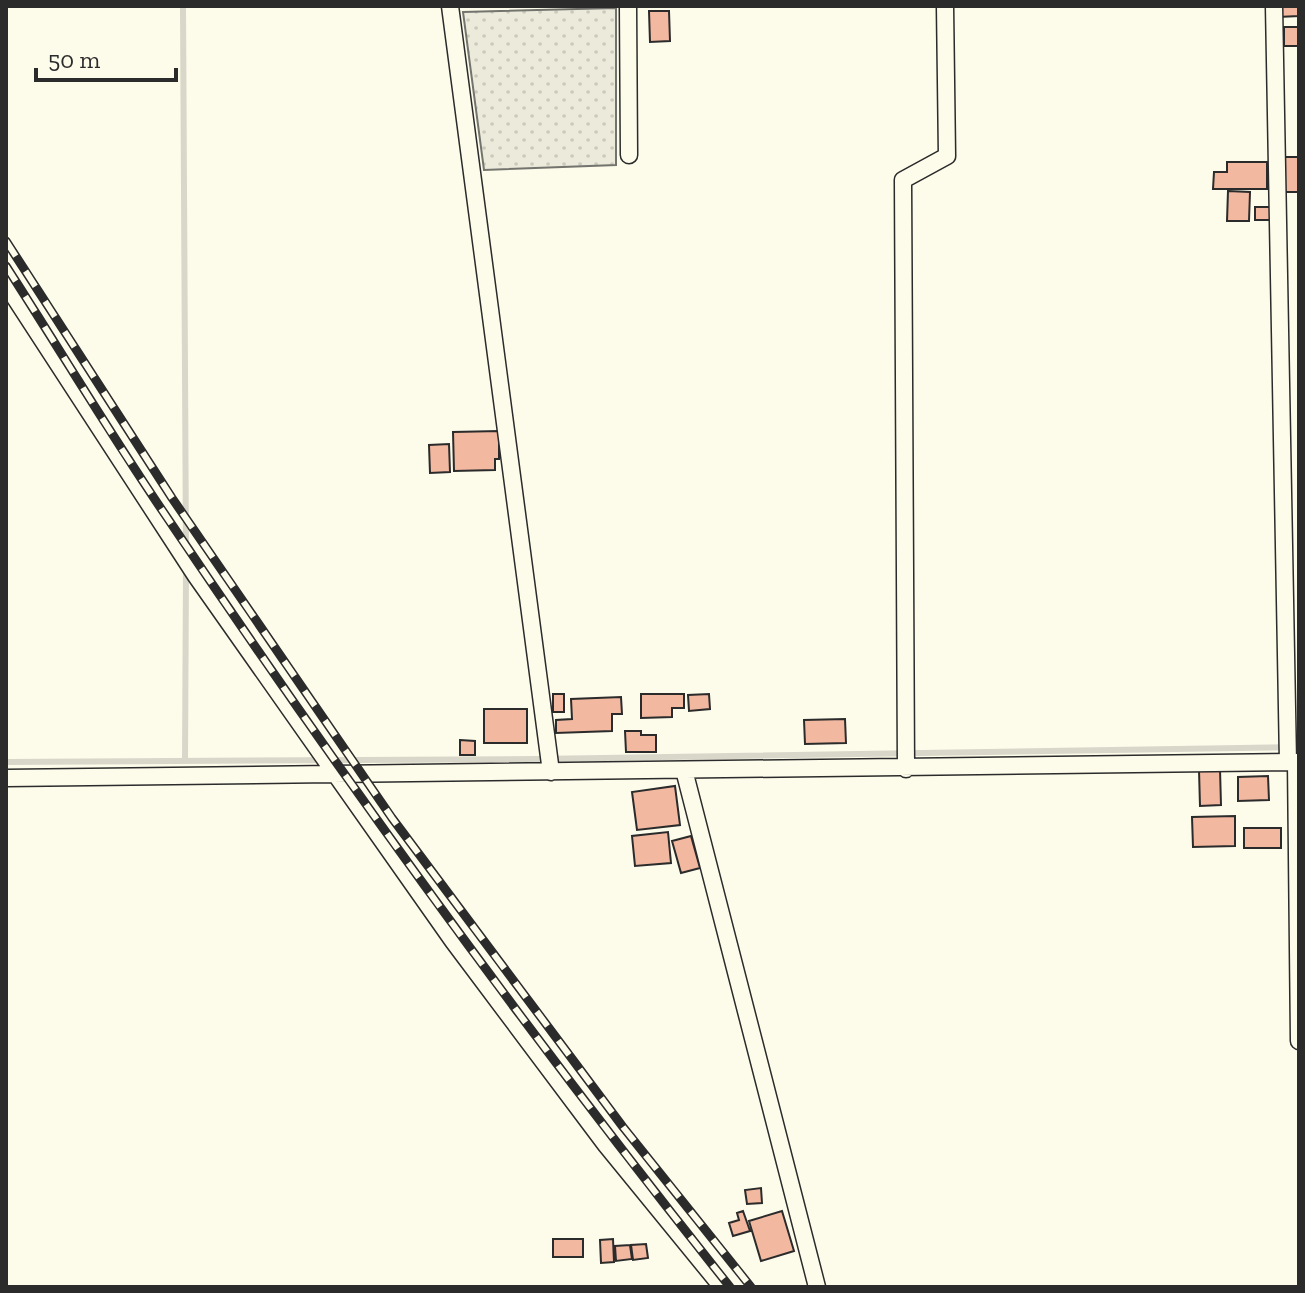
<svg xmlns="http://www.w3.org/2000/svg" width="1305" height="1293" font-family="'Zilla Slab',serif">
<defs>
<pattern id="grass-dots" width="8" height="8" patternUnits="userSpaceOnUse" patternTransform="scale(2)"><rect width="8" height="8" fill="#ecebdb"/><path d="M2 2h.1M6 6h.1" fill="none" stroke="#cbcabc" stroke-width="1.8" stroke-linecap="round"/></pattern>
</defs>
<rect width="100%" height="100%" fill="#fdfbea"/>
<!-- grass -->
<path fill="url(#grass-dots)" stroke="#74746e" stroke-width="2" d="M 616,8 L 616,165 L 484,170 L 463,12 Z"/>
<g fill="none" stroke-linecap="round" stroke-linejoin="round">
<!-- stream -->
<path stroke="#d8d7c9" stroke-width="6" d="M 183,6 L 186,554
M 185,761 L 186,570
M 6,762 L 538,759 L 1299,747"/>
</g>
<!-- building -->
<path fill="#f2b8a0" stroke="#2b2b2b" stroke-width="2" d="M 1277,6 L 1299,6 L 1299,16 L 1278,17 Z
M 649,11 L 669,11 L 670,41 L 650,42 Z
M 1284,27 L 1299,27 L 1299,46 L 1284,46 Z
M 1285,157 L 1299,157 L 1299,192 L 1285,192 Z
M 1227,162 L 1267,162 L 1267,189 L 1213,189 L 1214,172 L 1227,172 Z
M 1228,191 L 1250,192 L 1249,221 L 1227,221 Z
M 1255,207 L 1270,207 L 1270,220 L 1255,220 Z
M 499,431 L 499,459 L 495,459 L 495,470 L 454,471 L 453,432 Z
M 449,444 L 450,472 L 430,473 L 429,445 Z
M 553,694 L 564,694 L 564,712 L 553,712 Z
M 641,694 L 684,694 L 684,708 L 672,708 L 672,717 L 641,718 Z
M 709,694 L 710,709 L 689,711 L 688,695 Z
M 621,697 L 622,714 L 612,714 L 612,731 L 556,733 L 556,720 L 572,719 L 571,699 Z
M 484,709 L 527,709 L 527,743 L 484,743 Z
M 845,719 L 846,743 L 805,744 L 804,720 Z
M 625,731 L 641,731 L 641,735 L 656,735 L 656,752 L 626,752 Z
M 460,740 L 475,741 L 475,755 L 460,755 Z
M 1220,769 L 1221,805 L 1200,806 L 1199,770 Z
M 1268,776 L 1269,800 L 1238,801 L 1238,777 Z
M 675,786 L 680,825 L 637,830 L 632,792 Z
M 1235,816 L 1235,846 L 1193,847 L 1192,817 Z
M 1244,828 L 1281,828 L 1281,848 L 1244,848 Z
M 668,832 L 671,863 L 635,866 L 632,836 Z
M 691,836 L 700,868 L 681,873 L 672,841 Z
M 761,1188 L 762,1203 L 747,1204 L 745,1190 Z
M 743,1211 L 750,1231 L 733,1236 L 729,1223 L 739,1220 L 737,1213 Z
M 782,1211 L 794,1251 L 761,1261 L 749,1221 Z
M 553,1239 L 583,1239 L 583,1257 L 553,1257 Z
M 613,1239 L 614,1262 L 601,1263 L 600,1240 Z
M 646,1244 L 648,1258 L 633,1260 L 631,1245 Z
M 630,1245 L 632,1259 L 616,1261 L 615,1246 Z"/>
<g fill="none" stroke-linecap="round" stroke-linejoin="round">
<defs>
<path id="minor" d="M 450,6 L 551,772
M 628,6 L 629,155
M 1274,6 L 1288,762
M 6,284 L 196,576 L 453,941 L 606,1145 L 722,1287
M 1296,762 L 1299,1041
M 906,769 L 903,180 L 947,156 L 945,6
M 684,770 L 817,1287
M 6,778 L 1299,762"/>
</defs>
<!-- minor casing -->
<use href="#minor" stroke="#2b2b2b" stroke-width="19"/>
<!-- minor -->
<use href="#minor" stroke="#fdfbea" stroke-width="16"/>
<defs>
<path id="rail" d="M 6,241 L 172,498 L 392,818 L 623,1127 L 751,1287
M 6,266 C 58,347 108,430 162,510 C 341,776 530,1036 730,1287"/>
</defs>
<!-- rail casing -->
<use href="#rail" stroke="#2b2b2b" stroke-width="9"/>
<!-- rail -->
<use href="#rail" stroke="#fdfbea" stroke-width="6" stroke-dasharray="18" stroke-linecap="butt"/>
</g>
<!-- border -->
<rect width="1305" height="1293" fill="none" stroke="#2b2b2b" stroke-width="16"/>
<!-- scale -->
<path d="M36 68v12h140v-12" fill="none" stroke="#2b2b2b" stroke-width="4"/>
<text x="48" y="68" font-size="24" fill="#2b2b2b" stroke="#fdfbea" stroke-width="6" paint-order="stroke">50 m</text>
</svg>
